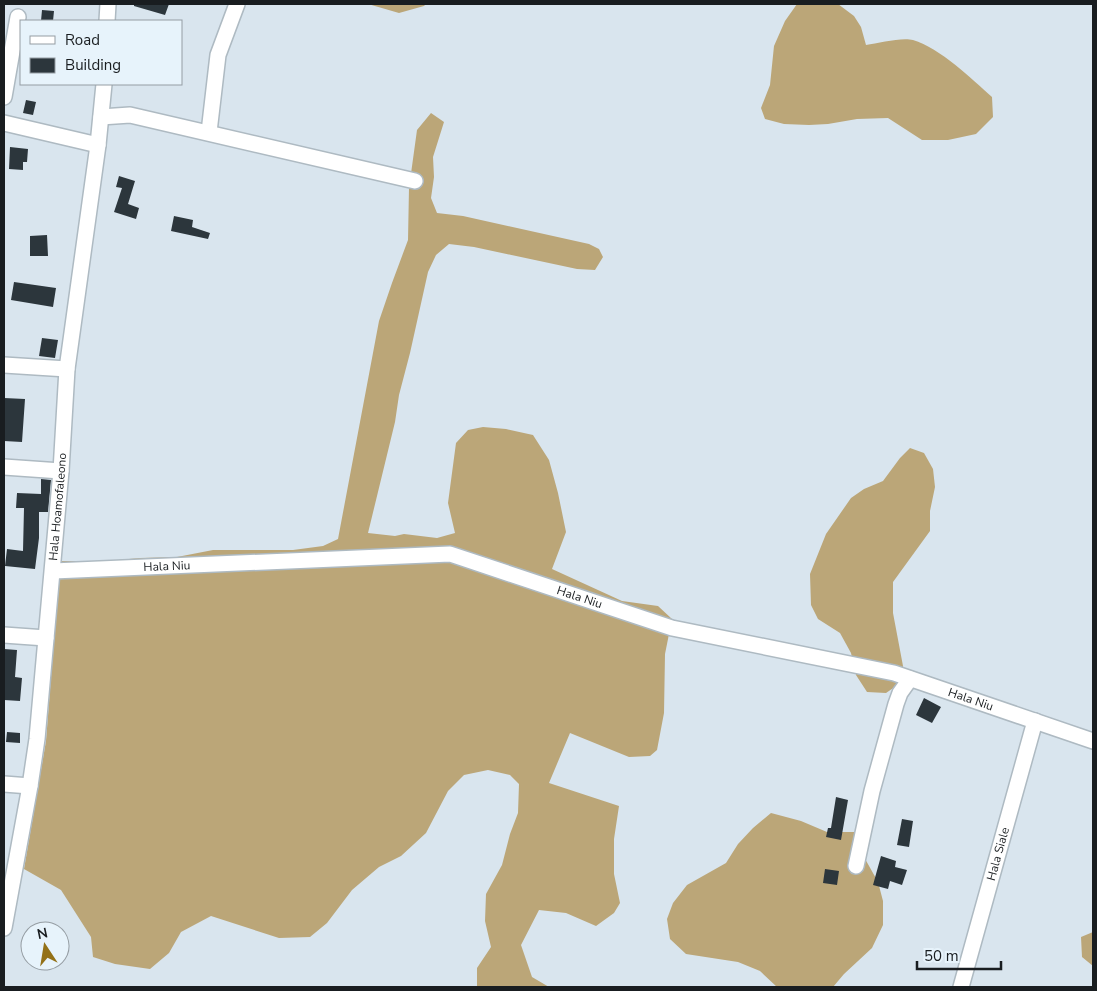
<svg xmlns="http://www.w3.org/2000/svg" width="1097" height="991" font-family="'Nunito Sans',sans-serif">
<rect width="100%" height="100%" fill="#d9e5ee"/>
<!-- forest -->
<path fill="#bba678" d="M 368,4 L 426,4 L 424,6 L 399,13 Z
M 797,4 L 838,4 L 854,16 L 861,27 L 866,45 C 879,43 902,37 913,40 C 940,48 972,79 992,97 L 993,117 L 976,134 L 948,140 L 922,140 L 888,118 L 857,119 L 828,124 L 809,125 L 784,124 L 765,119 L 761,108 L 770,85 L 774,46 L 785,21 Z
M 431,113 L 444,122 L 433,157 L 434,177 L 431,198 L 437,213 L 463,216 L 589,244 L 599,249 L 603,257 L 595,270 L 577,269 L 474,247 L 449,244 L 436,255 L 428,272 L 410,353 L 399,395 L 395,422 L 368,533 L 395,536 L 404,534 L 437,538 L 455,533 L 448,503 L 456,443 L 468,430 L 483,427 L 506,429 L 533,435 L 549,460 L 558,493 L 566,532 L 552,569 L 622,601 L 658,606 L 672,619 L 665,654 L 664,713 L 657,750 L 650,756 L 629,757 L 570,733 L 549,783 L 619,806 L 614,839 L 614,874 L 620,903 L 614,913 L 596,926 L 566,913 L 539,910 L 521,945 L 532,977 L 549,987 L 477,987 L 477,968 L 491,947 L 485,921 L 486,894 L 502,865 L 510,834 L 518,813 L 519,784 L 510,775 L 488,770 L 464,775 L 448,791 L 426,833 L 401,856 L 379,867 L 352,890 L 327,923 L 310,937 L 279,938 L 211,916 L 181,932 L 169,953 L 150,969 L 115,964 L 93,957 L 91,937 L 61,890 L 24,869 L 46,741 L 60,561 L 107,561 L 140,558 L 177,557 L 213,550 L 293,550 L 323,546 L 338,539 L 379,321 L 392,283 L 408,240 L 409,188 L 417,130 Z
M 910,448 L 924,453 L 933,469 L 935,487 L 930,511 L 930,531 L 893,582 L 893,613 L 903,666 L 902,682 L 886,693 L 867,692 L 856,675 L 851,653 L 840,633 L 818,619 L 811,605 L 810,574 L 826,534 L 851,498 L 864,489 L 883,481 L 900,458 Z
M 771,813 L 801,821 L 827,832 L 860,832 L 864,857 L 878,882 L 883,901 L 883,925 L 872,948 L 844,974 L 833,987 L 777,987 L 760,971 L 738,962 L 686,954 L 670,939 L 667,919 L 673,903 L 687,885 L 726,863 L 738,844 L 753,828 Z
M 1093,932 L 1093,966 L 1082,957 L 1081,937 Z"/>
<!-- building -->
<path fill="#2c363c" d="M 134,4 L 169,4 L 165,15 L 134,6 Z
M 42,10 L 54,11 L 53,21 L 41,21 Z
M 26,100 L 36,102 L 33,115 L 23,113 Z
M 10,147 L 28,149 L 27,162 L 23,162 L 23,170 L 9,169 Z
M 119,176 L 135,181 L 128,204 L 139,208 L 136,219 L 114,212 L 122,188 L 116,187 Z
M 174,216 L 193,220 L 192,227 L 210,233 L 208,239 L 171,231 Z
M 47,235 L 48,256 L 30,256 L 30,236 Z
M 14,282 L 56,288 L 53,307 L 11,300 Z
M 42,338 L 58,340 L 55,358 L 39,356 Z
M 4,398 L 25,399 L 22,442 L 4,441 Z
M 41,479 L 51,480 L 48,512 L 39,512 L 39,538 L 35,569 L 5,566 L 7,549 L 23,551 L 24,508 L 16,508 L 17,493 L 41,494 Z
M 4,649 L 17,650 L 15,677 L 22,678 L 20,701 L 4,700 Z
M 924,698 L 941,707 L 932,723 L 916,715 Z
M 7,732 L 20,733 L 20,743 L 6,742 Z
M 836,797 L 848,800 L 841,840 L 826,837 L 828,828 L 831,828 Z
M 902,819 L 913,821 L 909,847 L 897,845 Z
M 881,856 L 896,861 L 895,867 L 907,870 L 902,885 L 890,881 L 888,889 L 873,885 Z
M 825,869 L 839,871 L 837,885 L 823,883 Z"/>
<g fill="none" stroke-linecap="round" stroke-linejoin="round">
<defs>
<g id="minor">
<path d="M 107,21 L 108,4"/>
<path d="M 4,97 L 18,17"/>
<path d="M 101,117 L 130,115 L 415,181"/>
<path d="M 4,123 L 98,145"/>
<path d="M 209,132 L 218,55 L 237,4"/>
<path d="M 4,365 L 67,369"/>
<path d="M 4,467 L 61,471"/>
<path id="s1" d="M 53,571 L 450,554 L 672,628 L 894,673 L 1093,741"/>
<path d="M 4,635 L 46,638"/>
<path d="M 4,784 L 30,786"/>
<path d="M 856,866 L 872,791 L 896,704 L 900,693 L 910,679"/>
<path id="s2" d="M 4,928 L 30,786 L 37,739 L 61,471 L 67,369 L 98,145 L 104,84"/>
<path id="s3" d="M 961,987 L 1035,721"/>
</g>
</defs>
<!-- minor casing -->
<use href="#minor" stroke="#aebac2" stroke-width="18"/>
<!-- minor -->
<use href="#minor" stroke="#fff" stroke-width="15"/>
</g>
<g text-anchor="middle" stroke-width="5" stroke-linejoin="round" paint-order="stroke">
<!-- street labels -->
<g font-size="12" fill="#191d20" stroke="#e7f3fb">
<text dy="4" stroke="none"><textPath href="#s2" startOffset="425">Hala Hoamofaleono</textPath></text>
<text dy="4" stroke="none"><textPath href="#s1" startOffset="114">Hala Niu</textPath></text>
<text dy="4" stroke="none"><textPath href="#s1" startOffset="534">Hala Niu</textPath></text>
<text dy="4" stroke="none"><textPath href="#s1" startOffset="939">Hala Niu</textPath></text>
<text dy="4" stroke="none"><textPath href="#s3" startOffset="138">Hala Siale</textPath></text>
</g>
</g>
<!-- border -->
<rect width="1097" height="991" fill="none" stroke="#191d20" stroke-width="10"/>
<!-- legend -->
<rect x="20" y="20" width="162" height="65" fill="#e7f3fb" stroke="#959da3"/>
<rect x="30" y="36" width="25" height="8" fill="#ffffff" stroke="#959da3"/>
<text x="65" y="45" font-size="15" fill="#191d20">Road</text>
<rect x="30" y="58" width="25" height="15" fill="#2c363c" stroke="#959da3"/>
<text x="65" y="70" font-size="15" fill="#191d20">Building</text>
<!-- north arrow -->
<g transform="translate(45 946) rotate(348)"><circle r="24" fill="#e7f3fb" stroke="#959da3"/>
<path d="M0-4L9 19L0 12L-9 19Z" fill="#937118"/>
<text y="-8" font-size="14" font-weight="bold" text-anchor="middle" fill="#191d20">N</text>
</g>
<!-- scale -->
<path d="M917 961v8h84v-8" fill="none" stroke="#191d20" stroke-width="2.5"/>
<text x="924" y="961" font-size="15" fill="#191d20" stroke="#e7f3fb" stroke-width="4" paint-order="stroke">50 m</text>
</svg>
